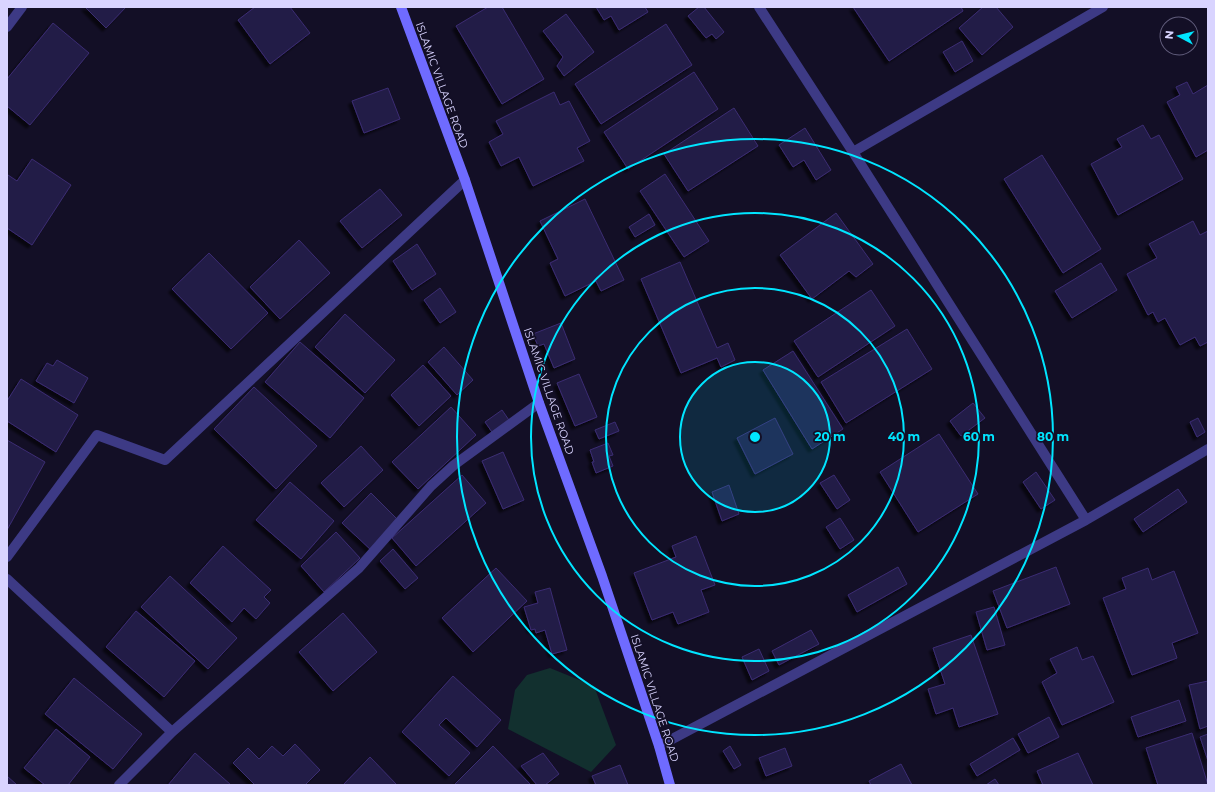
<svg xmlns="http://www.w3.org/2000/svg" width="1215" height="792" font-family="Montserrat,sans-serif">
<defs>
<filter id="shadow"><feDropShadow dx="-3.5" dy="3.5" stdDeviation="1" flood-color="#0009"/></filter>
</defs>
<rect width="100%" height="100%" fill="#130f26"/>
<!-- green -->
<path fill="#12302f" d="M 550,668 L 594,686 L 616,745 L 591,772 L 508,729 L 515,690 L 527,675 Z"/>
<!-- building -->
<path fill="#241b47" stroke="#3b2d73" filter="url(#shadow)" d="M 85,7 L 126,7 L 106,28 Z
M 255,7 L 290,7 L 310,33 L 270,64 L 238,20 Z
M 488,7 L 502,7 L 544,79 L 502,104 L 456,26 Z
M 596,7 L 645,7 L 648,12 L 619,30 L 611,16 L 604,20 Z
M 699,7 L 704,7 L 724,32 L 716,39 L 712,34 L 706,38 L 688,16 Z
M 853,7 L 961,7 L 963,11 L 889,61 Z
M 983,7 L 996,7 L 1013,27 L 982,55 L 959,28 Z
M 566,14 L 594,52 L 564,76 L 557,66 L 563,57 L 543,31 Z
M 53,23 L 89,53 L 30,125 L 7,106 L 7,79 Z
M 666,24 L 692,65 L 601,124 L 575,84 Z
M 962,41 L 973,61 L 955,72 L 943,52 Z
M 694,72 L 718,109 L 628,169 L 604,132 Z
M 1187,82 L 1193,94 L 1208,85 L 1208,150 L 1196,157 L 1167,102 L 1180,95 L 1176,87 Z
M 388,88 L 400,119 L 364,133 L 352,101 Z
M 554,92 L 560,105 L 569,101 L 590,141 L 577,148 L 584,161 L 533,186 L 519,157 L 501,166 L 489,142 L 503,134 L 496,121 Z
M 734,108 L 758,146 L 688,191 L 664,154 Z
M 1143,125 L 1151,139 L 1159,135 L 1183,179 L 1118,215 L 1091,164 L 1122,147 L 1117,139 Z
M 805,128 L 831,170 L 816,180 L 804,160 L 793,167 L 779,145 Z
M 1042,155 L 1101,249 L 1063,273 L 1004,179 Z
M 32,159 L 71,185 L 32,245 L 7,228 L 7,176 L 8,175 L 17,181 Z
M 665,174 L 709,241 L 684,257 L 640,191 Z
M 380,189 L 402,215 L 362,248 L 340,221 Z
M 585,199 L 624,280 L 601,291 L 596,281 L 565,296 L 550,263 L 558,259 L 540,221 Z
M 836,213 L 873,264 L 856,277 L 849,271 L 812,299 L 780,255 Z
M 649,214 L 655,225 L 635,237 L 629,227 Z
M 1193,221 L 1200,235 L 1208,231 L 1208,342 L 1200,346 L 1195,337 L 1180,345 L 1165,318 L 1158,322 L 1153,312 L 1148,315 L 1127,274 L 1157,258 L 1149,244 Z
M 299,240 L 330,273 L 280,319 L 250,287 Z
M 417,244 L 436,274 L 412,290 L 393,261 Z
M 209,253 L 268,313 L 231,349 L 172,289 Z
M 680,262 L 717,348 L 728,343 L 735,360 L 721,367 L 717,358 L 681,373 L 641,279 Z
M 1101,263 L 1117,290 L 1072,318 L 1055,291 Z
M 440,288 L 456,312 L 440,323 L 424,300 Z
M 871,290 L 895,326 L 818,377 L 794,341 Z
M 345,314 L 395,360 L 365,393 L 315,347 Z
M 561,323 L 575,359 L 554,368 L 544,344 L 538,346 L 533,334 Z
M 907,329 L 932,369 L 846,423 L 821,382 Z
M 300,342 L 364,398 L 330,438 L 265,382 Z
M 444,347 L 473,380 L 457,395 L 428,362 Z
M 793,351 L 843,429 L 812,449 L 763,370 Z
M 57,360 L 88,378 L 74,403 L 36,381 L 47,363 L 53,366 Z
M 423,365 L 451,396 L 419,426 L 391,395 Z
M 579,374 L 597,417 L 575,426 L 557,383 Z
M 21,379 L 78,415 L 56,452 L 7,421 L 7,401 Z
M 254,387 L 317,446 L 276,489 L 214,429 Z
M 973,403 L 985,418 L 961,436 L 950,421 Z
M 451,407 L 476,435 L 418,489 L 392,462 Z
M 502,410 L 511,423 L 494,435 L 485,422 Z
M 775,418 L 793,454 L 755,474 L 737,438 Z
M 1198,418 L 1205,432 L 1197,437 L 1190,422 Z
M 615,422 L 619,431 L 599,439 L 595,430 Z
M 939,434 L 978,494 L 918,532 L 880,472 Z
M 7,440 L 45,462 L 7,530 Z
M 608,443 L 613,455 L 609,456 L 613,466 L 596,473 L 592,462 L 594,462 L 590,450 Z
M 361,446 L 383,470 L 344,507 L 321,483 Z
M 503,452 L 524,500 L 503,509 L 482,461 Z
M 1036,472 L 1055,500 L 1041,509 L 1023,482 Z
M 462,475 L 486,503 L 416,566 L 392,538 Z
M 834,475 L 850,500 L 837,509 L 820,483 Z
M 290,482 L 334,521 L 301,559 L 256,520 Z
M 729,485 L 739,514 L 722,521 L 712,492 Z
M 1178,489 L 1187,502 L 1143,532 L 1134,519 Z
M 371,493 L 399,521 L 371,550 L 342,523 Z
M 840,518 L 854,540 L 840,549 L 826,527 Z
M 336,532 L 360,558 L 324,592 L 301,566 Z
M 696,536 L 715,585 L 701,590 L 709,612 L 678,624 L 673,612 L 652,620 L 634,573 L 676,557 L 672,546 Z
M 223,546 L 271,590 L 264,597 L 270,603 L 256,619 L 244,608 L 232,622 L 190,583 Z
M 393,549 L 418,578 L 405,589 L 380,561 Z
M 898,567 L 907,584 L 857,612 L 848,595 Z
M 1056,567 L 1070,604 L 1007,628 L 993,591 Z
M 496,568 L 527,601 L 473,652 L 442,618 Z
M 1148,568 L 1152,580 L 1174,571 L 1198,633 L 1172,643 L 1177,658 L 1132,675 L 1103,598 L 1126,589 L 1122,578 Z
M 170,576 L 237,638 L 208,669 L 141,607 Z
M 550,588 L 567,650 L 552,654 L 545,630 L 536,633 L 535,629 L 531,630 L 524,607 L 538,603 L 535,592 Z
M 994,607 L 1005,645 L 987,650 L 976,612 Z
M 136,611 L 195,661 L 164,697 L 106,647 Z
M 343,613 L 377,652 L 333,691 L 299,652 Z
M 811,630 L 819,644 L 779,665 L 772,651 Z
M 971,635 L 998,714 L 959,727 L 953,708 L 936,714 L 928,689 L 945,684 L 933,648 Z
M 1077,647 L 1082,660 L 1093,656 L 1114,702 L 1062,725 L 1042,682 L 1057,673 L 1050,659 Z
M 759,649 L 769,671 L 752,680 L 742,657 Z
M 453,676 L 501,720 L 477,747 L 446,718 L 439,725 L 470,753 L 449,776 L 402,732 Z
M 74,678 L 142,734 L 113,769 L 45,714 Z
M 1208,681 L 1208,726 L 1200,729 L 1189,685 Z
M 1179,700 L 1186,721 L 1138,737 L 1131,717 Z
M 1049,717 L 1059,737 L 1028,753 L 1018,734 Z
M 56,729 L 90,757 L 68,785 L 45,785 L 24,768 Z
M 1192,733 L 1208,785 L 1158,785 L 1146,748 Z
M 1208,734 L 1208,761 L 1200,737 Z
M 1013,738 L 1020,750 L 977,776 L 970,764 Z
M 295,744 L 320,770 L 305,785 L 255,785 L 233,763 L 248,748 L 259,759 L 272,746 L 283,756 Z
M 493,746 L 531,785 L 454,785 Z
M 730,746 L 741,765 L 734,769 L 723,751 Z
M 785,748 L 792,766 L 766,776 L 759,758 Z
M 195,753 L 231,785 L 168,785 Z
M 543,753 L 559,774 L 545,785 L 537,785 L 521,766 Z
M 1078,753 L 1093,785 L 1043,785 L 1037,771 Z
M 370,757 L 397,785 L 343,785 Z
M 901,764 L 912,785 L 871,785 L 869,781 Z
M 620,765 L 628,785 L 596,785 L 592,776 Z
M 7,776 L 17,785 L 7,785 Z
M 995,779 L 999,785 L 986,785 Z"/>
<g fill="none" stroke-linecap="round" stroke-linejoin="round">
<!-- street -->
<path stroke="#3d3a85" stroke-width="10" d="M 759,7 L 853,152 L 1086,520
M 7,27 L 22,7
M 853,152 L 1103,7
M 7,557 L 97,435 L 165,460 L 465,180
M 7,579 L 172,732
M 659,746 L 1086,520 L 1208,449
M 119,785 L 172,732 L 359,568 L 431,486 L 454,465 L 539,403"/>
<!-- secondary -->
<path stroke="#6f6bff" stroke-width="10" d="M 401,7 L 465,180 L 539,403 L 602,576 L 659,746 L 670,785"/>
</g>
<!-- distance rings -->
<circle cx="755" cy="437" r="75" fill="#00e5ff" fill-opacity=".12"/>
<g fill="none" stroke="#00e5ff" stroke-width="2">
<circle cx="755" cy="437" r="75"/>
<circle cx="755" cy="437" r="149"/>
<circle cx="755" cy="437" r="224"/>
<circle cx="755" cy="437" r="298"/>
</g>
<g text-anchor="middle" stroke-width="3.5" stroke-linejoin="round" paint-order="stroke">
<!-- street labels -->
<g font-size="11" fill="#d9d4ff" stroke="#130f26">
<text transform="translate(442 85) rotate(70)" y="4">ISLAMIC VILLAGE ROAD</text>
<text transform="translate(549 391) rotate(71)" y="4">ISLAMIC VILLAGE ROAD</text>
<text transform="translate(655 698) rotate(72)" y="4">ISLAMIC VILLAGE ROAD</text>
</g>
</g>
<circle cx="755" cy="437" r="6" fill="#00e5ff" stroke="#130f26" stroke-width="2"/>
<g font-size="12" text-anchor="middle" font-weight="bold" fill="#00e5ff" stroke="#130f26" stroke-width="3.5" stroke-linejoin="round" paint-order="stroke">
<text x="830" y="441">20 m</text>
<text x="904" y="441">40 m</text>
<text x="979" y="441">60 m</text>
<text x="1053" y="441">80 m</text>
</g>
<!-- border -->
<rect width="1215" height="792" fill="none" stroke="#d9d4ff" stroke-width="16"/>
<!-- north arrow -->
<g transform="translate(1179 36) rotate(277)"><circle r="19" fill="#130f26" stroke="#625e7d"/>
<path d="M0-3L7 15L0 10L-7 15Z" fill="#00e5ff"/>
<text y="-6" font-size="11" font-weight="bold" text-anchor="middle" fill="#d9d4ff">N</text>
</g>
</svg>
